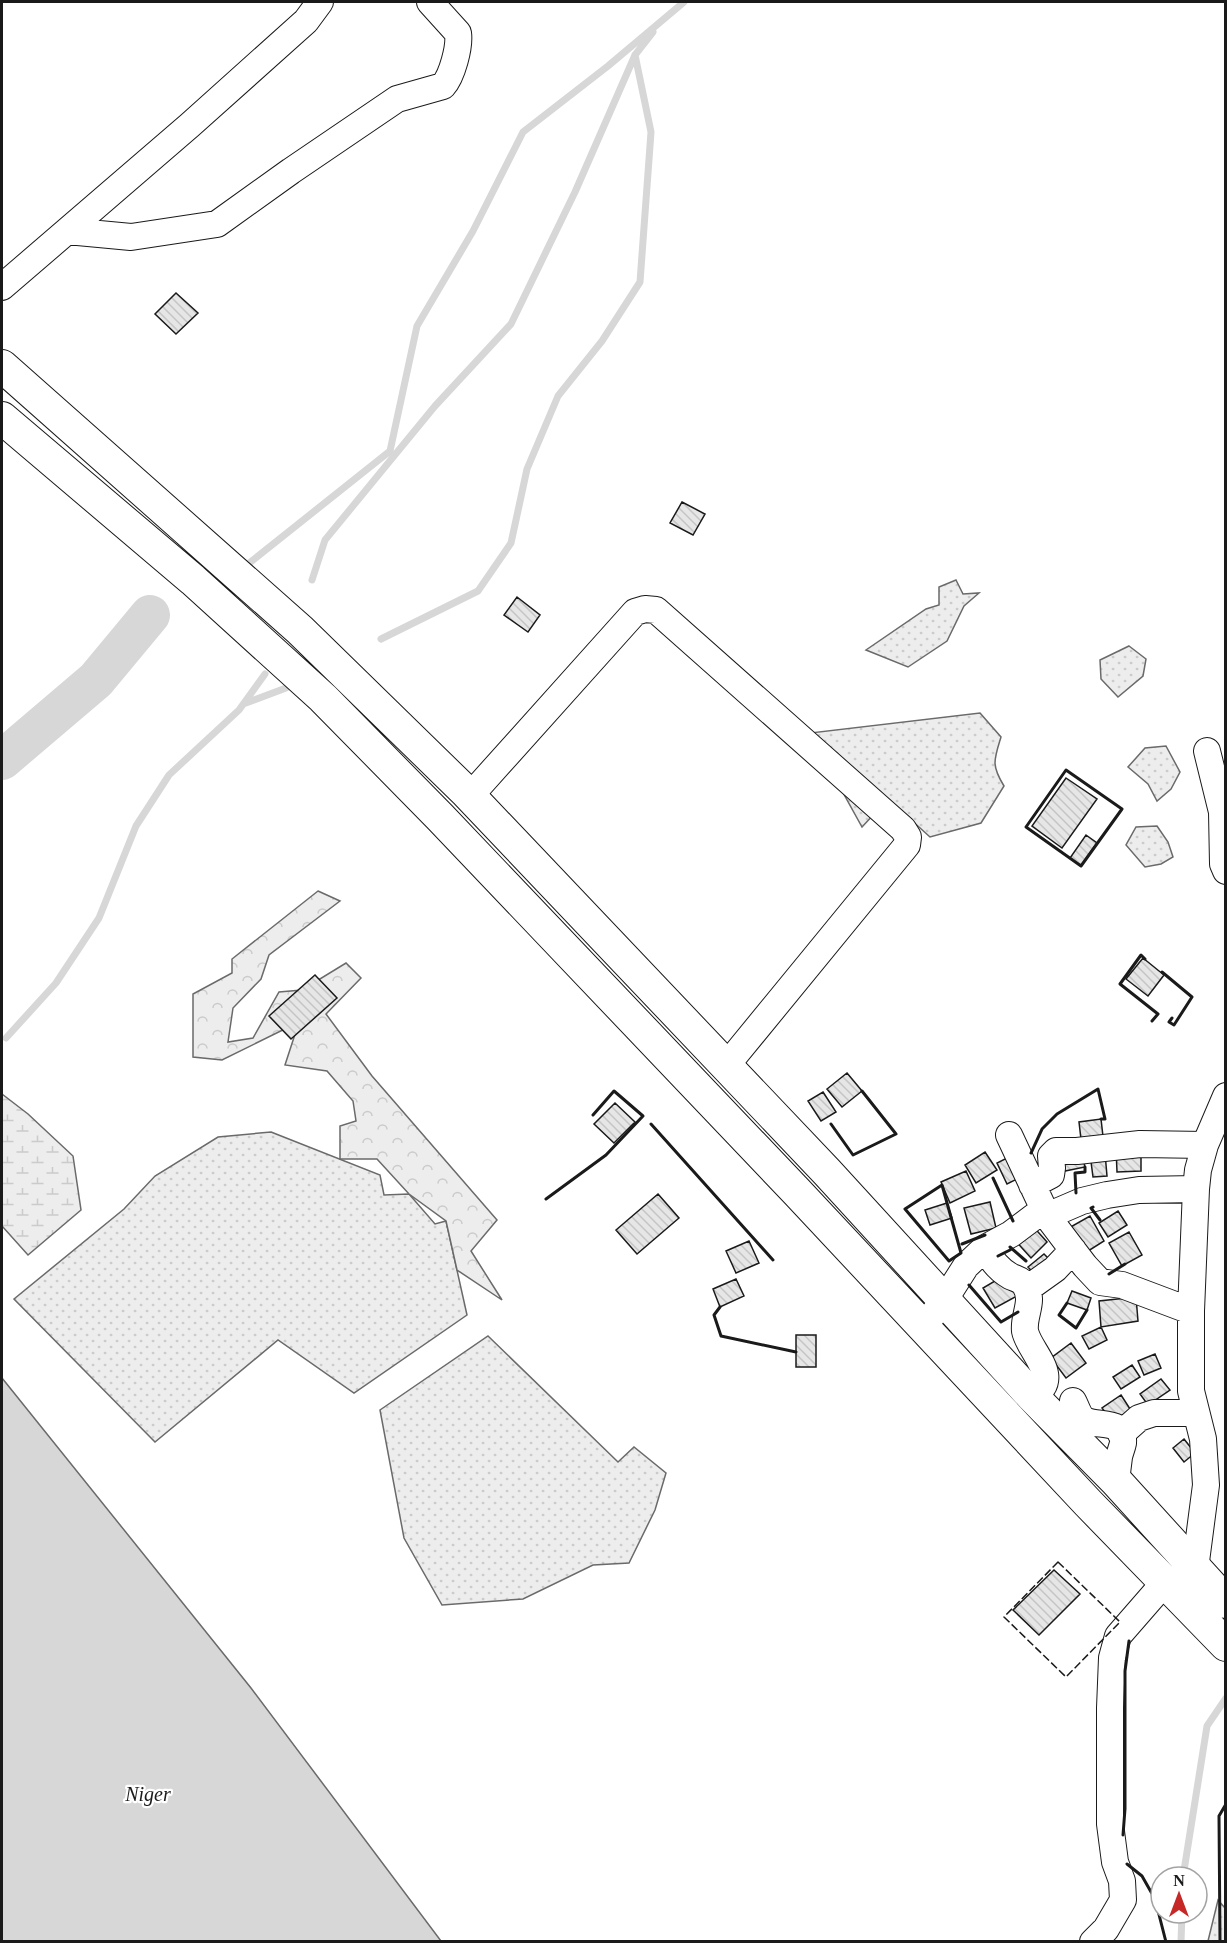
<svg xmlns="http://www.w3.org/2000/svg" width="1227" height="1943" font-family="Georgia,serif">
<defs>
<pattern id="grass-dots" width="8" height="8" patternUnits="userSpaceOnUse" patternTransform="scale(1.5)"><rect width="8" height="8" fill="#ededed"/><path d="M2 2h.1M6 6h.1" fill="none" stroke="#cbcbcb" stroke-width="1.8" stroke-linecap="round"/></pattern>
<pattern id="forest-crowns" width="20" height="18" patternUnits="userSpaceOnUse" patternTransform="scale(1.5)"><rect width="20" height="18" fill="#ededed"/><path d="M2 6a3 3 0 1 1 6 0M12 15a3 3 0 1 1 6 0" fill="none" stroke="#cbcbcb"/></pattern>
<pattern id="wetland-marsh" width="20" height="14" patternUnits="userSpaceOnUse" patternTransform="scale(1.5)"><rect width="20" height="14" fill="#ededed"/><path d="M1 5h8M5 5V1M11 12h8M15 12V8" fill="none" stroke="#cbcbcb"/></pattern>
<pattern id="building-back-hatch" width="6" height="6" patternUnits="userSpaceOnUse" patternTransform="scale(1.5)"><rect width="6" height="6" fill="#e6e6e6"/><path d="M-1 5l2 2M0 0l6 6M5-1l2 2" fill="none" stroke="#c5c5c5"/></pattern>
</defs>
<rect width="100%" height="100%" fill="#fff"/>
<!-- grass -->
<path fill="url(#grass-dots)" stroke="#6a6a6a" stroke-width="1.5" d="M 956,580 L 963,594 L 979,593 L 964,606 L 947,641 L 908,667 L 866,650 L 926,609 L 939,605 L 939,587 Z
M 1129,646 L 1146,659 L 1143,676 L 1118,697 L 1101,679 L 1100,660 Z
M 980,713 L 1001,737 C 994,760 991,765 1004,786 L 981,823 L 930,837 L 888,799 L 862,827 L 810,733 Z
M 1166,746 L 1180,772 L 1171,789 L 1157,801 L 1148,784 L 1128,767 L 1145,748 Z
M 1157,826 L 1168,842 L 1173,857 L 1161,864 L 1145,867 L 1126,845 L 1136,827 Z
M 271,1132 L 380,1175 L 384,1195 L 409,1194 L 435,1224 L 446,1221 L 467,1315 L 354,1393 L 278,1340 L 155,1442 L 14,1299 L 124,1209 L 155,1176 L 218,1137 Z
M 488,1336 L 618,1462 L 634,1447 L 666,1473 L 655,1510 L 629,1563 L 593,1565 L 523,1599 L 442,1605 L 404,1538 L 380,1410 Z
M 1218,1900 L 1225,1908 L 1225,1941 L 1208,1941 Z"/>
<!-- forest -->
<path fill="url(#forest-crowns)" stroke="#6a6a6a" stroke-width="1.5" d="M 318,891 L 340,901 L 269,955 L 261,979 L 233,1008 L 228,1042 L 253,1038 L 279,992 L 302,990 L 346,963 L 361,978 L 326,1014 L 372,1076 L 497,1220 L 471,1251 L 502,1300 L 457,1270 L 446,1221 L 409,1194 L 377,1159 L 340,1159 L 340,1126 L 356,1121 L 353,1101 L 327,1071 L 285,1065 L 299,1022 L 222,1060 L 193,1057 L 193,994 L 232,973 L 232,959 Z"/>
<!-- wetland -->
<path fill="url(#wetland-marsh)" stroke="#6a6a6a" stroke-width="1.5" d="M 2,1094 L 28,1114 L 73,1156 L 81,1210 L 28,1255 L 2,1226 Z"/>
<!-- water -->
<path fill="#d7d7d7" stroke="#6a6a6a" stroke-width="1.5" d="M 2,1378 L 251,1688 L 441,1941 L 2,1941 Z"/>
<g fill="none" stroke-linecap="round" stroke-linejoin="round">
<!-- stream -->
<path stroke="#d7d7d7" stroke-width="7" d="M 243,568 L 390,451 L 417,326 L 473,231 L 523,132 L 608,66 L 684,2
M 312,580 L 325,540 L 435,406 L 511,324 L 575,192 L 635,55 L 653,32
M 381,639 L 478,591 L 511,543 L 527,469 L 558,396 L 602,341 L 640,282 L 651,132 L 635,55
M 246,703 L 286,688
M 6,1038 L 56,983 L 99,918 L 136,826 L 169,775 L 239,710 L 265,674
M 1183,1877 L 1207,1726 L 1226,1698
M 1181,1942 L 1182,1913"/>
<!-- river -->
<path stroke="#d7d7d7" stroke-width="40" d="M 2,760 L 96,680 L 150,615"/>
</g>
<!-- building -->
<path fill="url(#building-back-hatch)" stroke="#1a1a1a" stroke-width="1.5" d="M 176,293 L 198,313 L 176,334 L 155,314 Z
M 682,502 L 705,514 L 693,535 L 670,523 Z
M 517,597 L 540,615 L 528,632 L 504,615 Z
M 1066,778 L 1097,799 L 1062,848 L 1032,826 Z
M 1086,835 L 1097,843 L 1081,866 L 1070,858 Z
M 1143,958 L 1164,975 L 1148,996 L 1126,979 Z
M 315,975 L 337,998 L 291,1039 L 269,1016 Z
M 847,1073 L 862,1091 L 842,1107 L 827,1089 Z
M 823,1092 L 836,1112 L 821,1121 L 808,1101 Z
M 615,1103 L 635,1122 L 614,1143 L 594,1124 Z
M 1101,1119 L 1104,1145 L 1082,1148 L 1079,1122 Z
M 1141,1147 L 1141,1171 L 1117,1172 L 1116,1148 Z
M 985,1152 L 997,1170 L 976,1183 L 965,1165 Z
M 1082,1153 L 1085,1167 L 1060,1172 L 1057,1156 Z
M 1105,1153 L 1107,1176 L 1093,1177 L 1090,1154 Z
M 1009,1157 L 1019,1178 L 1007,1184 L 997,1163 Z
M 966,1171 L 975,1191 L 950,1203 L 941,1182 Z
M 658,1194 L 679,1218 L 637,1254 L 616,1230 Z
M 990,1202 L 996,1228 L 971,1234 L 964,1208 Z
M 947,1203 L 952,1218 L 930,1225 L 925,1210 Z
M 1118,1211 L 1127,1225 L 1108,1237 L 1099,1223 Z
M 1090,1216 L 1104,1241 L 1085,1253 L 1067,1229 Z
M 1030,1223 L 1047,1242 L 1031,1258 L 1013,1238 Z
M 1129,1232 L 1142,1255 L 1122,1266 L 1109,1243 Z
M 749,1241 L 759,1263 L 736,1273 L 726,1251 Z
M 1044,1254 L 1054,1264 L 1038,1278 L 1028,1267 Z
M 1005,1275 L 1017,1296 L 995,1308 L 983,1288 Z
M 736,1279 L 744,1296 L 720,1307 L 713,1289 Z
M 1072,1291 L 1091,1298 L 1087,1310 L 1067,1303 Z
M 1136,1297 L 1138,1321 L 1101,1327 L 1099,1301 Z
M 1101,1327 L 1107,1340 L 1089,1349 L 1082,1336 Z
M 796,1335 L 816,1335 L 816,1367 L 796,1367 Z
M 1071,1343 L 1086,1363 L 1066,1378 L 1051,1358 Z
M 1155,1354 L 1161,1368 L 1144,1375 L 1138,1361 Z
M 1132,1365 L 1140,1377 L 1121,1389 L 1113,1377 Z
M 1161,1379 L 1170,1390 L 1148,1405 L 1140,1394 Z
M 1121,1395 L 1132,1412 L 1113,1424 L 1102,1408 Z
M 1184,1439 L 1195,1453 L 1184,1462 L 1173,1448 Z
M 1054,1570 L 1080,1594 L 1039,1635 L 1013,1610 Z"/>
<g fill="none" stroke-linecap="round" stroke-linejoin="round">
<defs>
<path id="minor" d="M 67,231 L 131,237 L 217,224 L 291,171 L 397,99 L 443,86 C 452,76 460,47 458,33 L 430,2
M 2,287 L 190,125 L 306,21 L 320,2
M 1207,751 L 1222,812 L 1223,864 L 1226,871
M 470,796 L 635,612 L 645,609 L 656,610 L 903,829 L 908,837 L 907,845 L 726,1066
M 1009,1135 L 1047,1216 L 1085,1266 L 1100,1282 L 1122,1285 L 1191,1311
M 1032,1185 L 1051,1175 L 1052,1168 L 1051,1156 L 1056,1151 L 1077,1151 L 1140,1144 L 1205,1145
M 985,1248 C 991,1260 998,1269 1010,1276 C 1016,1279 1021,1279 1025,1285 C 1035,1301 1023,1315 1025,1331 C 1029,1352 1064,1378 1032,1396
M 1027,1289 L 1055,1269 L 1073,1250
M 923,1327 L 945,1299 L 966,1266 L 985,1248 L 1011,1234 L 1035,1216 L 1047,1216 L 1082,1201 L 1107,1195 L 1139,1190 L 1196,1189
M 1073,1401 C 1076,1406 1078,1414 1082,1418 C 1093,1429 1125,1416 1123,1443 C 1122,1448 1120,1452 1119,1457 C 1118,1465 1117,1473 1116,1481
M 1121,1434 L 1139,1418 L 1154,1413 L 1196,1413
M 1195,1569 L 1206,1485 L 1203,1439 L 1191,1391 L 1191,1311 L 1196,1189 L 1198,1170 L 1205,1145 L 1226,1096
M 1093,1942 L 1106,1929 L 1123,1900 L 1122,1881 L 1115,1862 L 1110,1824 L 1110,1708 L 1112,1658 L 1118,1636 L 1165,1582"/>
<path id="major" d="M 2,366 L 300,630 L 465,791 L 827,1172 L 1032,1396 L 1116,1481 L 1226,1602
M 2,418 L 193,580 L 323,698 L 440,817 L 797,1192 L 1088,1503 L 1226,1645"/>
</defs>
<!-- minor casing -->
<use href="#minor" stroke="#1a1a1a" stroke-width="28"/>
<!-- major casing -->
<use href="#major" stroke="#1a1a1a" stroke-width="34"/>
<!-- minor -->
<use href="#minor" stroke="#fff" stroke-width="26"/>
<!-- major -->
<use href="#major" stroke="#fff" stroke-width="32"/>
<!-- fence -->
<path stroke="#1a1a1a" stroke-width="1.5" stroke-dasharray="8 3" stroke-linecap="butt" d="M 1058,1562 L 1120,1622 L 1066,1677 L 1004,1617 Z"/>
<!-- wall -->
<path stroke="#1a1a1a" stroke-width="3" d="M 1066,770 L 1122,809 L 1081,866 L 1026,827 Z
M 1145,959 L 1141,955 L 1120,984 L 1158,1014 L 1152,1021
M 1162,972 L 1192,997 L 1174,1025 L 1169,1022 L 1172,1018
M 651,1124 L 773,1260
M 831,1124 L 853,1155 L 896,1134 L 862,1091
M 1031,1153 L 1042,1129 L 1057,1114 L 1098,1089 L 1105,1119 L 1101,1119
M 993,1178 L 1013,1221
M 942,1185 L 961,1253 L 949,1261 L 905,1209 Z
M 1076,1193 L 1075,1173 L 1085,1172 L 1085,1167
M 546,1199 L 606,1155 L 643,1116 L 614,1091 L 593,1115
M 1093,1207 L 1091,1208 L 1100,1220
M 962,1244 L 985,1235
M 1010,1247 L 1026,1261
M 998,1256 L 1010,1250
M 1109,1274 L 1125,1264
M 969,1285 L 1001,1322 L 1018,1312
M 1067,1303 L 1059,1315 L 1076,1328 L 1087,1310
M 720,1307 L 714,1315 L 721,1336 L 796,1352
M 1123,1835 L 1125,1809 L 1125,1671 L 1129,1641
M 1127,1864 L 1142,1876 L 1155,1899 L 1166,1942
M 1220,1942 L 1219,1816 L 1226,1804"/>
</g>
<g text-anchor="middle" stroke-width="4.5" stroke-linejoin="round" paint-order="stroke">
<!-- water labels -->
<g font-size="20" font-style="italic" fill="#1a1a1a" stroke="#fff">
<text x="148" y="1801">Niger</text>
</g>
</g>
<!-- border -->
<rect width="1227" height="1943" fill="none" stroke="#1a1a1a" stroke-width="6"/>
<!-- north arrow -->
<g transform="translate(1179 1895)"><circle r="28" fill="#ffffff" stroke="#a3a3a3" stroke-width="1.5"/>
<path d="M0-4.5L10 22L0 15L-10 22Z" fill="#c62828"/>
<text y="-9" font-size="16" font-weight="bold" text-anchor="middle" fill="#1a1a1a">N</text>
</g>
</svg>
